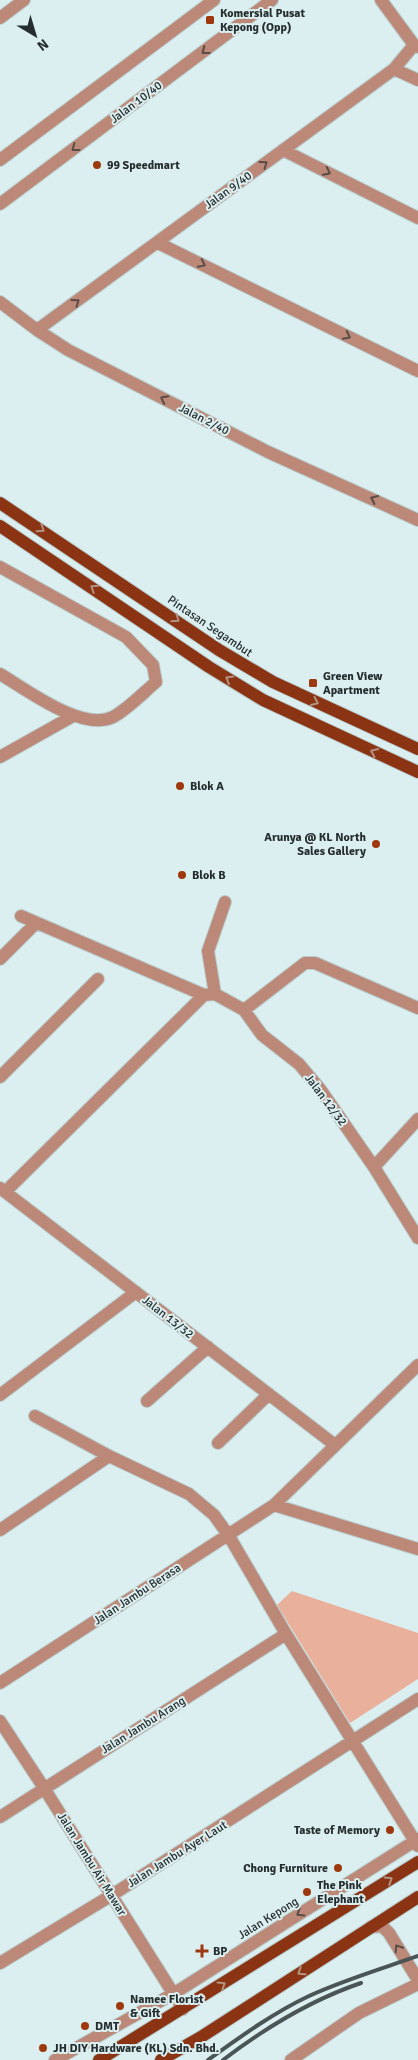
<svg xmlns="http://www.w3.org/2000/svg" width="418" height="2060" font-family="Signika,sans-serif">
<rect width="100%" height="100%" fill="#dbeff0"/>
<!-- green -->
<path fill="#e9b09c" d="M 292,1591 L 418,1633 L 418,1679 L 350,1723 L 277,1605 Z"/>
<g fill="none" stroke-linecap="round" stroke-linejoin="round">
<defs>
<path id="minor" d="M 381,0 L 414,45 L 418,47
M 0,18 L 24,0
M 394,69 L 418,80
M 283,150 L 418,218
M 0,160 L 214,0
M 0,204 L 272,0
M 158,243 L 418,371
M 0,302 L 37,330 L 68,350 L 268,452 L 418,520
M 37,330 L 394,69 L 414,45
M 0,567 L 126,637 L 153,665 L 156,682 C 143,693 128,709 113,717 C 82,732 27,690 0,674
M 0,757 L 73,716
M 21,916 L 204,995 L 215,994 L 244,1010 L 262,1035 L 299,1064 L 320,1089 L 374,1167 L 418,1238
M 0,959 L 36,923
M 215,994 L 208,951 L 225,902
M 244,1010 L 305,963 L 315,963 L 418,1008
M 0,1077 L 98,979
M 374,1167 L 418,1119
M 0,1188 L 335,1445
M 5,1192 L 204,995
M 0,1395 L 136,1292
M 147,1401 L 208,1347
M 35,1416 L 109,1456 L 189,1494 L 214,1515 L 229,1536 L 286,1634 L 418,1846
M 218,1443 L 269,1394
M 274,1505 L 418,1549
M 0,1530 L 109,1456
M 0,1683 L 274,1505 L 418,1365
M 0,1721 L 44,1788 L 183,2009
M 0,1817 L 286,1634
M 371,1927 L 382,1926 L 389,1933 L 418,1980
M 0,1963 L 112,1895 L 418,1699
M 55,2060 L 173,1994 L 418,1839
M 291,2060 L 359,2013 L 418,1984"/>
<path id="major" d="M 0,503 L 219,650 L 273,682 L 418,749
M 0,526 L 209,667 L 263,700 L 418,772
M 99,2060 L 418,1862
M 161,2060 L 201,2037 L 418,1897"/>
</defs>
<!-- minor casing -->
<use href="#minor" stroke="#bacccd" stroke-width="14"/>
<!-- major casing -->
<use href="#major" stroke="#bacccd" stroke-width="14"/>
<!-- minor -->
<use href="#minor" stroke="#bc8978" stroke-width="12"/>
<!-- major -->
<use href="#major" stroke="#8b3413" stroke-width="12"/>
<!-- rail -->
<path stroke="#4b5556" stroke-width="4" d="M 208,2060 C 240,2037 273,2013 309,1996 C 344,1980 381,1969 418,1956
M 223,2060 C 265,2028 311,2000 361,1983"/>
</g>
<!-- one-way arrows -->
<defs><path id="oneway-chevron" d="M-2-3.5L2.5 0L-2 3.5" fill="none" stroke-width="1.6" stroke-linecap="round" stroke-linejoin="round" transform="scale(1.25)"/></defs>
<g stroke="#5a4d48">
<use href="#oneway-chevron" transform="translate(205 51) rotate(143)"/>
<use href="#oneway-chevron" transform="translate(75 148) rotate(143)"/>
<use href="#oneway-chevron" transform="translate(264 164) rotate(-36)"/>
<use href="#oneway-chevron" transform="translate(327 172) rotate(27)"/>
<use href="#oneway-chevron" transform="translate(202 264) rotate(26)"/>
<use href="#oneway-chevron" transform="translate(76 302) rotate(-36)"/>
<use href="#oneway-chevron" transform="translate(347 336) rotate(27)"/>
<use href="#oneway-chevron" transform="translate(164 399) rotate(-153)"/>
<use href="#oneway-chevron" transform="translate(374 499) rotate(-155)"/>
<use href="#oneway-chevron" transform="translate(300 1913) rotate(148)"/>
<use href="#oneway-chevron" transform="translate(398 1948) rotate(-122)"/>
</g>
<g stroke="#b39282">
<use href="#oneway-chevron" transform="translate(41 529) rotate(34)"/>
<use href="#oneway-chevron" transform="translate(94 588) rotate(-146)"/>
<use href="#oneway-chevron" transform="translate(176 619) rotate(35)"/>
<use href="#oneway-chevron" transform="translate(229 679) rotate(-149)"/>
<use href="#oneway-chevron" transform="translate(315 702) rotate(25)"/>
<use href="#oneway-chevron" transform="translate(374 752) rotate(-155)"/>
<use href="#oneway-chevron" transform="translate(389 1880) rotate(-32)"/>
<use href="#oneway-chevron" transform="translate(301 1972) rotate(147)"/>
<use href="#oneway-chevron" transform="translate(222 1985) rotate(-32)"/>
</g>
<!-- markers -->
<g fill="#9e390f" stroke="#dbeff0" stroke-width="2">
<rect x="205" y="15" width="10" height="10" rx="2.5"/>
<circle cx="97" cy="165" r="5"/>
<rect x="308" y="678" width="10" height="10" rx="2.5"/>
<circle cx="180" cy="786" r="5"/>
<circle cx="376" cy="844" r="5"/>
<circle cx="182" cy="875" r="5"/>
<circle cx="390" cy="1830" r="5"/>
<circle cx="338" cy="1868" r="5"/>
<circle cx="307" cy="1892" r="5"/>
<path d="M199.5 1943.5h5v5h5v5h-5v5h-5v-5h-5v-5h5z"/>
<circle cx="120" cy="2006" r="5"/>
<circle cx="85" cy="2026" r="5"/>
<circle cx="43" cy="2048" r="5"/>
</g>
<g text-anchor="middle" stroke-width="4" stroke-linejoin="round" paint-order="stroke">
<!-- poi labels -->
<g font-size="12" font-weight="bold" fill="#262d2e" stroke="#dbeff0" text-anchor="start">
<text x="220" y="17">Komersial Pusat<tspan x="220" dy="14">Kepong (Opp)</tspan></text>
<text x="107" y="169">99 Speedmart</text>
<text x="323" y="680">Green View<tspan x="323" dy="14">Apartment</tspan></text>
<text x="190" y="790">Blok A</text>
<text x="366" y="841" text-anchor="end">Arunya @ KL North<tspan x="366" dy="14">Sales Gallery</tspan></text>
<text x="192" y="879">Blok B</text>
<text x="380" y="1834" text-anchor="end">Taste of Memory</text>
<text x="328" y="1872" text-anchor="end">Chong Furniture</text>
<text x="317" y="1889">The Pink<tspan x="317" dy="14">Elephant</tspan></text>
<text x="213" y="1955">BP</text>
<text x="130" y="2003">Namee Florist<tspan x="130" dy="14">&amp; Gift</tspan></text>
<text x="95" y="2030">DMT</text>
<text x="53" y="2052">JH DIY Hardware (KL) Sdn. Bhd.</text>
</g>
<!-- street labels -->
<g font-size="12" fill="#262d2e" stroke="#dbeff0">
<text transform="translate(136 102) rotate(-37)" y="4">Jalan 10/40</text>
<text transform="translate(228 190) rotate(-36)" y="4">Jalan 9/40</text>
<text transform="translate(204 419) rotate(27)" y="4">Jalan 2/40</text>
<text transform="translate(210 626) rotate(34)" y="4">Pintasan Segambut</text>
<text transform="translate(326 1100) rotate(53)" y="4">Jalan 12/32</text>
<text transform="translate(168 1317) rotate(38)" y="4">Jalan 13/32</text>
<text transform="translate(137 1594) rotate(-33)" y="4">Jalan Jambu Berasa</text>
<text transform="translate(143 1725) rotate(-32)" y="4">Jalan Jambu Arang</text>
<text transform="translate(177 1854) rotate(-32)" y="4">Jalan Jambu Ayer Laut</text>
<text transform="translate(92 1864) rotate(58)" y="4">Jalan Jambu Air Mawar</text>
<text transform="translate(268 1918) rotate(-32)" y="4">Jalan Kepong</text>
</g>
</g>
<!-- north arrow -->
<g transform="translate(35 35) rotate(142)" stroke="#dbeff0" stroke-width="4" paint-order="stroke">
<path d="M0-4L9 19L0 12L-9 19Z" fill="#262d2e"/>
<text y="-8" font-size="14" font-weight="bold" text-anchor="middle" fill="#262d2e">N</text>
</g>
</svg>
